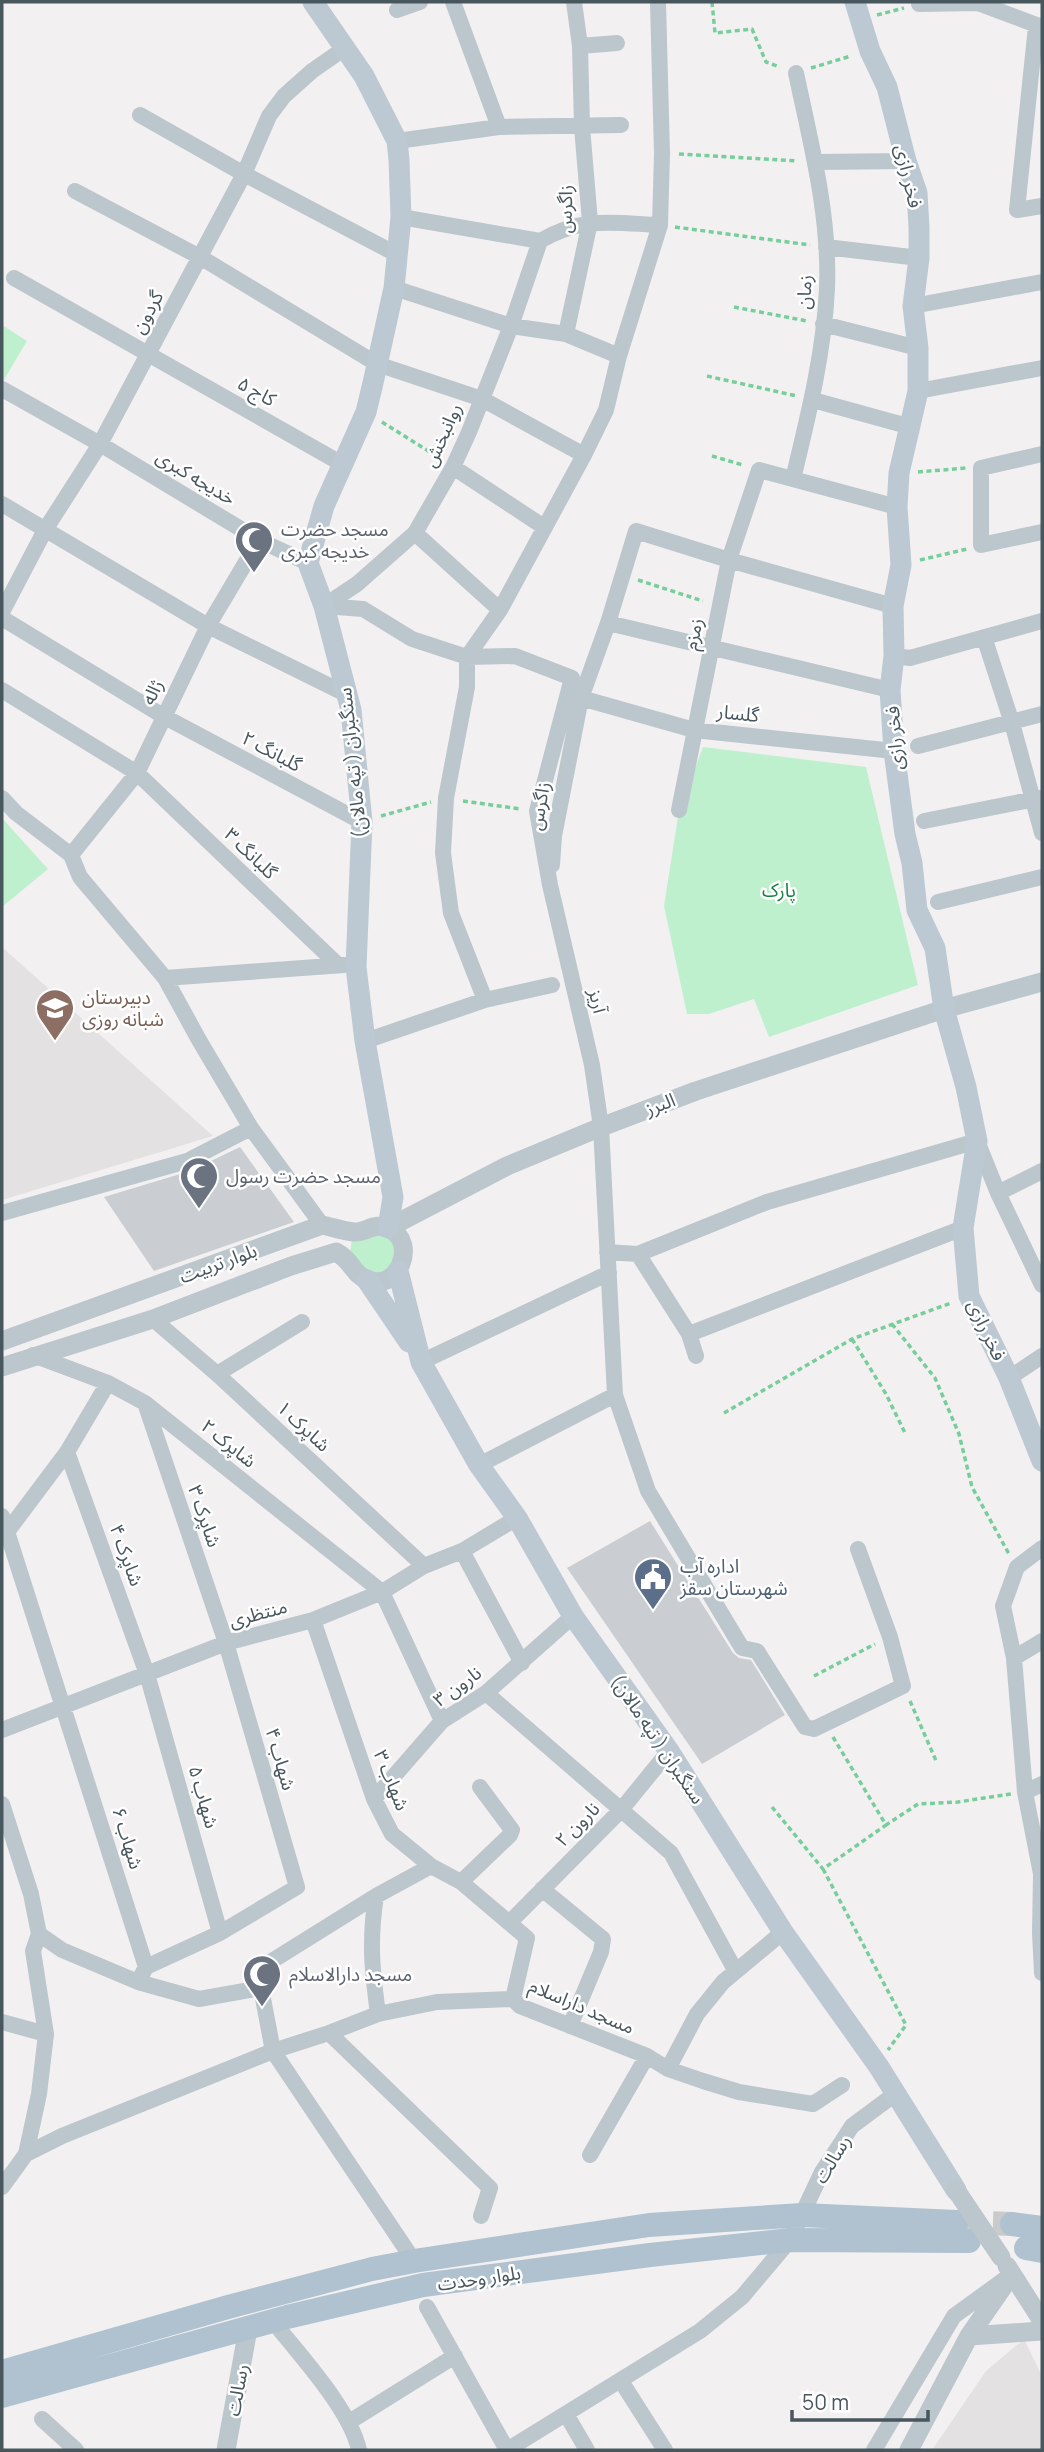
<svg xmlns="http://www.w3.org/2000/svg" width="1044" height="2452" font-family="Manrope,'Noto Sans Arabic',sans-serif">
<rect width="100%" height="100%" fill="#f3f0f1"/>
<!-- education -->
<path fill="#e4e1e3" d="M 2,947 L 213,1136 L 2,1200 Z
M 1024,2339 L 1042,2376 L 1042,2450 L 932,2450 L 986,2371 Z"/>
<!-- green -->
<path fill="#bff0ce" d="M 2,325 L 27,341 L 2,383 Z
M 703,747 L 866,767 L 918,985 L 769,1037 L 754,999 L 709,1014 L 687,1014 L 664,906 L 679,810 Z
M 2,818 L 48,869 L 2,907 Z
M 372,1225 L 404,1250 L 378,1281 L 349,1258 L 352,1239 Z"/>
<!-- building -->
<path fill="#caced3" d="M 240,1147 L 294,1222 L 154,1271 L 104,1197 L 190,1171 Z
M 650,1521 L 733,1653 L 739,1658 L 751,1660 L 785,1715 L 702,1764 L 567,1568 Z"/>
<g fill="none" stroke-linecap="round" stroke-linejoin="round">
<!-- primary-tunnel -->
<path stroke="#c8cacc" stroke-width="24" stroke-dasharray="24 12" stroke-linecap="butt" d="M 957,2222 L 1012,2224"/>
<!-- path -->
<path stroke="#77ce9b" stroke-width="3.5" stroke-dasharray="5 3.5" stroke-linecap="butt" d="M 712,2 L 715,33 L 752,29 L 766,62 L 780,67
M 877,15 L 904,8
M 811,68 L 851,56
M 679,154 L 797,161
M 675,227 L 810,245
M 734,307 L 807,321
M 707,376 L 797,396
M 382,422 L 441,459
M 712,456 L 743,465
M 918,472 L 966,468
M 920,560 L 967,549
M 638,580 L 703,601
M 463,801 L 521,809
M 381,816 L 431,802
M 892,1324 L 935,1378 L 959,1434 L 972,1487 L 1009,1554
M 852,1339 L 886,1394 L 905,1433
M 724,1413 L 852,1339 L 951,1303
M 814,1676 L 875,1644
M 910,1701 L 937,1763
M 833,1737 L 886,1825 L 918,1804 L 958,1802 L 1011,1794
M 772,1807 L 823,1869 L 886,1825
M 823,1869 L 906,2025 L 888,2050"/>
<!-- minor -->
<path stroke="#bcc6cd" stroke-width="16" d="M 453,2 L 499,127
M 919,4 L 978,3 L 1042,27
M 397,10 L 420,2
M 1036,26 L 1017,210 L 1042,206
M 580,46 L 617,43
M 140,115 L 244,174 L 398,255
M 397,141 L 499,127 L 621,125
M 816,162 L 906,161
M 75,191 L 200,257 L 377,364 L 482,399 L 584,455
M 401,217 L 540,241 C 582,216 614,223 660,225
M 826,247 L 919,258
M 14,278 L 344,465
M 394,288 L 511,326 L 566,334
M 913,306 L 1042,282
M 823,324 L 918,348
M 619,356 L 660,225 L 662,154 L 658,2
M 2,389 L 100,444 L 259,540 L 308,563
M 918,391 L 1042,368
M 813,400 L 911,427
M 1042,454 L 981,468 L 981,545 L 1042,532
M 453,467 L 544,527
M 793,479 C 808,417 824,353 827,289 C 830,216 811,144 796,73
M 2,504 L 208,626 L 348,695
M 415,533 L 500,610
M 324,606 L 363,609 L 412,639 L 467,657 L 515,656 L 572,678 L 537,811 L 550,885 L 592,1065 L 601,1127 L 615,1395 L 648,1491 L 742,1648 L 757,1651 L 805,1727 L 814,1729 L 903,1686 L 890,1637 L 858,1549
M 324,606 L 357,584 L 415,533 L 453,467 L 469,432 L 511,326 L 540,241
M 2,612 L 45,530 L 100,444 L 244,174 L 269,116 L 284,96 L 312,71 L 345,48
M 2,618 L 163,716 L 362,822
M 608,623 L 890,690
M 984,637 L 1012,723 L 1042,833
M 894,656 L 910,658 L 1042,621
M 2,690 L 137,773 L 337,964
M 581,698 L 694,730 L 894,751
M 918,746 L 1042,714
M 2,798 L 16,813 L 71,855 L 80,877 L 165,978 L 199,1040 L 251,1128 L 322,1225
M 679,810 L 729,560 L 759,470 L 897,507
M 924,821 L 1040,798
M 71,855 L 137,773 L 208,626 L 259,540
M 552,865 L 554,836 L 581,698 L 608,623 L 636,531 L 729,560 L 893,606
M 938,902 L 1042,877
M 165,978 L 344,965
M 552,985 L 485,1000 L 451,913 L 443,853 L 446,798 L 467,687 L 467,657 L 500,610 L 584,455 L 606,410 L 619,356 L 566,334 L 590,222 L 582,127 L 580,46 L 574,2
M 365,1041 L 485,1000
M 998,1193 L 1042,1171
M 2,1213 L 187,1161 L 251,1128
M 607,1252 L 638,1254 L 767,1202 L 977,1141 L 998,1193 L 1042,1285
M 638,1254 L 689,1334 L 696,1356
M 153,1319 L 217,1374 L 424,1566
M 689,1334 L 963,1228
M 33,1355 L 108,1383 L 145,1403 L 382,1592 L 442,1721
M 421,1362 L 609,1273
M 217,1374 L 302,1322
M 1009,1378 L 1042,1356
M 145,1403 L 226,1643 L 297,1887 L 220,1933 L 146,1967
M 67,1452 L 147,1674 L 220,1933
M 479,1465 L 615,1395
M 2,1516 L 146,1967 L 138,1982
M 7,1532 L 67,1452 L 108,1383
M 1042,1548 L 1017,1567 L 1003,1606 L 1014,1658 L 1025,1792 L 1041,1874 L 1040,1933 L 1042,1973
M 462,1551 L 522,1663
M 313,1620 L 374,1799 L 392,1834 L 431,1866 L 461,1882 L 527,1938 L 513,1999
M 1014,1658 L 1042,1641
M 486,1693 L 671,1853 L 735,1970
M 2,1730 L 226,1643 L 313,1620 L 382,1592 L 424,1566 L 462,1551 L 517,1518
M 1025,1792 L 1042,1784
M 374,1799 L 442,1721 L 486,1693 L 573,1616
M 2,1804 L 31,1894 L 39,1934
M 461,1882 L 510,1835 L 512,1830 L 480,1787
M 542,1889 L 603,1939 L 601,1952 L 570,2026
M 376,1896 C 369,1941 372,1969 378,2014
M 510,1922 L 621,1810 L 669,1751
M 39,1934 L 62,1950 L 138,1982 L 199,1999 L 261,1988
M 2,2022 L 46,2034
M 329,2033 L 490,2188 L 481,2216
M 668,2069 L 697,2014 L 723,1982 L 783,1932
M 26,2154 L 62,2136 L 273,2051 L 329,2033 L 378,2014 L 437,2002 L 513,1999 L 520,2006 L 647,2056 L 668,2069 L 703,2081 L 739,2092 L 813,2104 L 842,2085
M 590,2155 L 647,2056
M 2,2187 L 26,2154 L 39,2094 L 46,2034 L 33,1951 L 39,1934
M 414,2261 L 273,2051 L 261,1988 L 251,1974 L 376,1896 L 431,1866
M 427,2307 L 507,2450
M 280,2330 C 305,2361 351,2412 359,2450
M 621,2381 L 665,2450
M 566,2414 L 587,2450
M 42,2419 L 76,2450
M 349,2422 L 455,2356
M 507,2450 L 700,2331 L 742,2297 L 790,2240 L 822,2172 L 852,2126 L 895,2094
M 874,2450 L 954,2316 L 1005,2279"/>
<!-- tertiary -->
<path stroke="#bcc6cd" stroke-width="19" d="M 388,1228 L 507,1166 L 601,1127 L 696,1091 L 944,1009 L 1042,982
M 2,1341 L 322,1225 C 332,1227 343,1231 354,1232 C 367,1233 374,1221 390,1229 C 418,1243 398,1292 368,1280 C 352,1274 353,1261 336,1252 L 291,1266 L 153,1319 L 2,1367
M 1007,2266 L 1042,2321
M 1012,2274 L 969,2336 L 1042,2331
M 226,2450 L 248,2329
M 909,2450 L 969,2336"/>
<!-- secondary -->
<path stroke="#bcc9d2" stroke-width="21" d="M 313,2 L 364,76 L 397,141 L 399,160 L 401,217 L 394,288 L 373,383 L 366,412 L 324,506 L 308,563 L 324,606 L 351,710 L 362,822 L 356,967 L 365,1041 L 393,1197 L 388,1228
M 855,2 L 870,51 L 887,87 L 906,161 L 917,193 L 919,227 L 919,258 L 913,306 L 918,348 L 918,391 L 899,473 L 897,507 L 901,565 L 893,606 L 894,656 L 890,690 L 894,751 L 905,834 L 912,863 L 917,910 L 935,948 L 944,1009 L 966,1087 L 977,1141 L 963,1228 L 969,1296 L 1009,1378 L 1042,1461
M 398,1271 L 421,1362 L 479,1465 L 517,1518 L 573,1616 L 669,1751 L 783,1932 L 879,2067 L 956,2190
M 367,1280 L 409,1342"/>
<!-- primary -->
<path stroke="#b0c2cf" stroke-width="24" d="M 1012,2224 L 1042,2228
M 1026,2248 L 1042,2251
M 2,2372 L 228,2307 L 372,2269 L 414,2261 L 649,2225 L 802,2215 L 957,2222
M 2,2396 L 287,2317 L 423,2285 L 650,2255 L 790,2240 L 969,2241"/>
<!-- tertiary-bridge -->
<path stroke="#bcc6cd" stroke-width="19" d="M 956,2190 L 1001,2257"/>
</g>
<!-- icons -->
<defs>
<symbol id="mosque-pin" viewBox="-11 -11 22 30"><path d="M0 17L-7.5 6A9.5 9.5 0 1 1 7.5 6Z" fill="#6b7280" stroke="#fff"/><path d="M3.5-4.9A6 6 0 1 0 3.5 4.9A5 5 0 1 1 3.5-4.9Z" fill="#fff"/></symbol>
<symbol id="school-pin" viewBox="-11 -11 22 30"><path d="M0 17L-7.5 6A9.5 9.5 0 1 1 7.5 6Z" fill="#8d6e63" stroke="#fff"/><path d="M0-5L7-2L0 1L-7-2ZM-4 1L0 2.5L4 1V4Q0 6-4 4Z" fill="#fff"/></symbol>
<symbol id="civic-pin" viewBox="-11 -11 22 30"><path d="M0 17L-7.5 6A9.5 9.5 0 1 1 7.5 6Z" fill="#5c6f8a" stroke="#fff"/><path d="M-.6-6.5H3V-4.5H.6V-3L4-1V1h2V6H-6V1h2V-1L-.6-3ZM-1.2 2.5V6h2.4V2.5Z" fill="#fff"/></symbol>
</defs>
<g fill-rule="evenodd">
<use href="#mosque-pin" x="232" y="518" width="44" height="60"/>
<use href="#school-pin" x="33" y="986" width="44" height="60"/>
<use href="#mosque-pin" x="177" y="1154" width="44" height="60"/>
<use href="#civic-pin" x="631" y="1555" width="44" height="60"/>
<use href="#mosque-pin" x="240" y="1952" width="44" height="60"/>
</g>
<g text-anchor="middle" stroke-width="5" stroke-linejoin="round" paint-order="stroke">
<!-- street labels -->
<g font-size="19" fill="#48565e" stroke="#fff">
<text transform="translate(909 176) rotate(77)" y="7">فخر رازی</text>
<text transform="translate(565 209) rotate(-89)" y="7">زاگرس</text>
<text transform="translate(804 292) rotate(-87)" y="7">زمان</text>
<text transform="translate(147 312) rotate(-62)" y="7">گردون</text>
<text transform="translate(257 391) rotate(29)" y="7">کاج ۵</text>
<text transform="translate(442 435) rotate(-66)" y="7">روانبخش</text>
<text transform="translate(196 477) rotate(31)" y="7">خدیجه کبری</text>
<text transform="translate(693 634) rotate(-78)" y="7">زمزم</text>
<text transform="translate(152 692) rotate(-64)" y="7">ژاله</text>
<text transform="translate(738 713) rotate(6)" y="7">گلسار</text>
<text transform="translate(894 738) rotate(-94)" y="7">فخر رازی</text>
<text transform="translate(272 751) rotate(28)" y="7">گلبانگ ۲</text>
<text transform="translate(352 763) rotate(-96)" y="7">سنگبران ( تپه مالان)</text>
<text transform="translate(539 806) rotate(-80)" y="7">زاگرس</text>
<text transform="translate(251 853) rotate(44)" y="7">گلبانگ ۳</text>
<text transform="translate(598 1001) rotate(77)" y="7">آریز</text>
<text transform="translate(660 1104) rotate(-21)" y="7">البرز</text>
<text transform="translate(218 1263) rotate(-20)" y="7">بلوار تربیت</text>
<text transform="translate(987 1330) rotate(65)" y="7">فخر رازی</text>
<text transform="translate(304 1426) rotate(43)" y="7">شاپرک ۱</text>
<text transform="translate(229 1443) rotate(39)" y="7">شاپرک ۲</text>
<text transform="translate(205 1516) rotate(71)" y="7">شاپرک ۳</text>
<text transform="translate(127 1555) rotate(70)" y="7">شاپرک ۴</text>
<text transform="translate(258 1613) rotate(-15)" y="7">منتظری</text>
<text transform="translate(457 1686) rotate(-36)" y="7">نارون ۳</text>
<text transform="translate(658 1739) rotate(56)" y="7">سنگبران ( تپه مالان)</text>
<text transform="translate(281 1759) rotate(74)" y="7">شهاب ۴</text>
<text transform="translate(392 1780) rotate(68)" y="7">شهاب ۳</text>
<text transform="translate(204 1797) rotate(74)" y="7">شهاب ۵</text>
<text transform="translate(577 1824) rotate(-45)" y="7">نارون ۲</text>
<text transform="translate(128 1838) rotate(73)" y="7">شهاب ۶</text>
<text transform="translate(582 2006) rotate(23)" y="7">مسجد داراسلام</text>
<text transform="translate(832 2159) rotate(-59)" y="7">رسالت</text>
<text transform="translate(479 2278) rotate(-8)" y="7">بلوار وحدت</text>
<text transform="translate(237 2390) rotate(-80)" y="7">رسالت</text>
</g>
<!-- worship labels -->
<g font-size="19" fill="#5b616d" stroke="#fff" text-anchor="start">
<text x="281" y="536">مسجد حضرت<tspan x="281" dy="22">خدیجه کبری</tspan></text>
<text x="226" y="1183">مسجد حضرت رسول</text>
<text x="289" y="1981">مسجد دارالاسلام</text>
</g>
<!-- park labels -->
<g font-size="19" fill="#178143" stroke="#fff">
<text x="779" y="897">پارک</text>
</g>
<!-- education labels -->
<g font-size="19" fill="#785e54" stroke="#fff" text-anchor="start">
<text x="82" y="1004">دبیرستان<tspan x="82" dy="22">شبانه روزی</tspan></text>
</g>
<!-- service labels -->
<g font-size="19" fill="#4e5e75" stroke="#fff" text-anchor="start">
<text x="680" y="1573">اداره آب<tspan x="680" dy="22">شهرستان سقز</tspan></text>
</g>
</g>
<!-- border -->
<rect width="1044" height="2452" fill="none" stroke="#48565e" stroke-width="7"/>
<!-- scale -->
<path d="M792 2410v10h136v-10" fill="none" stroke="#48565e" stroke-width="3.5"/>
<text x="802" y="2410" font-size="21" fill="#48565e" stroke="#ffffff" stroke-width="5" paint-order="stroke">50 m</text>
</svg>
